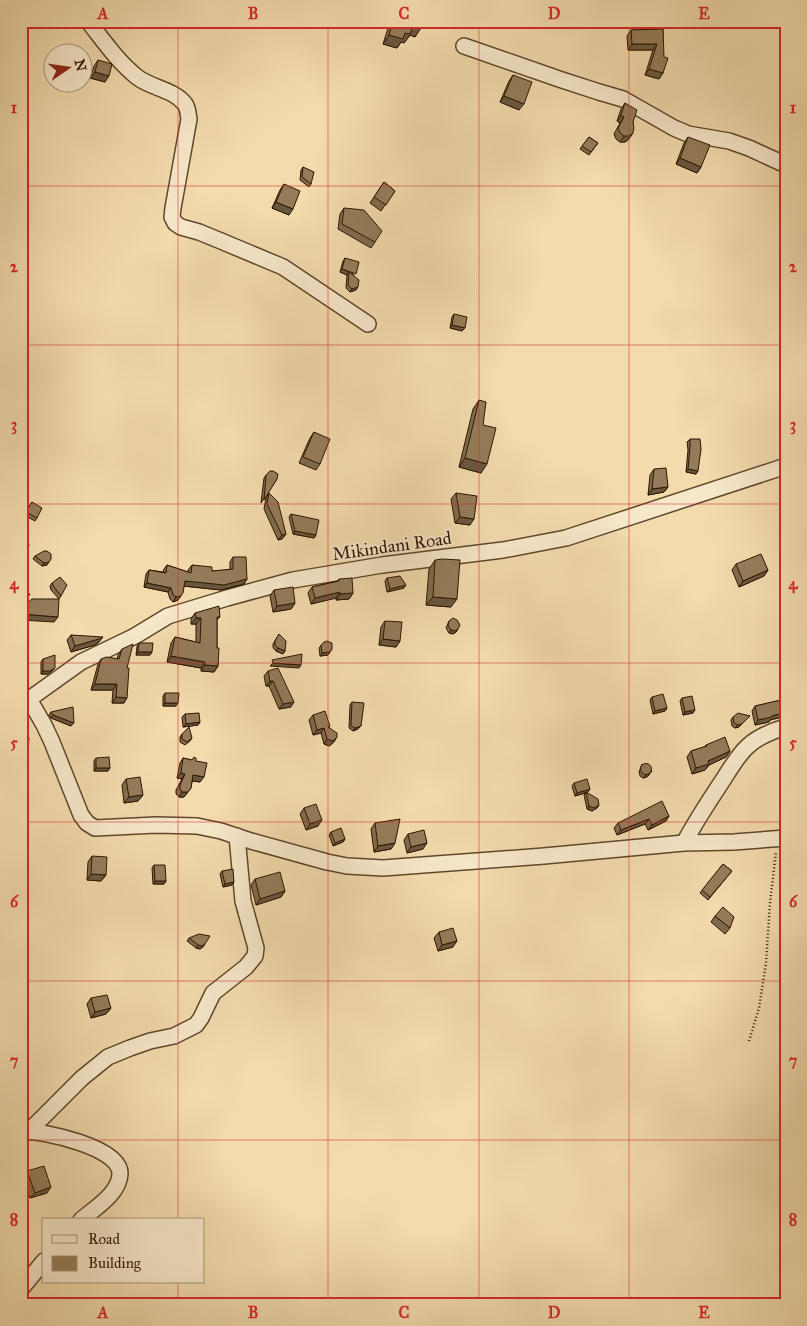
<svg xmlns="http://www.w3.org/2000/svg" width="807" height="1326" font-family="'IM FELL Great Primer',serif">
<rect width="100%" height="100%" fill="#f3dbad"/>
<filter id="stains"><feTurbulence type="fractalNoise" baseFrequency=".004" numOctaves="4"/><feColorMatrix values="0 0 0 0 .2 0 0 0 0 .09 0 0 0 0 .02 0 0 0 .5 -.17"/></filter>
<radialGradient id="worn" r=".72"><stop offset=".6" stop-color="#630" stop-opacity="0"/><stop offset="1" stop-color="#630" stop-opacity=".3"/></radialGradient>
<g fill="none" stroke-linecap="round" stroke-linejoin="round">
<defs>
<path id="minor" d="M 88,21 C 103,40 118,62 137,77 C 151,88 173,89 185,104 C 188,108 188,114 189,119 L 173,208 L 172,217 L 175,223 L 181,227 L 199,232 L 221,241 L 283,267 L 368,324
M 464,46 L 562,80 L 599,92 L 623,99 L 674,128 L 688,134 L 729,141 L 749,148 L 786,165
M 29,699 L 44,725 L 52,742 L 81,815 L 87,823 L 95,828 L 156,825 L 197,826 L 221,831 L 251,841 L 327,862 L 347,866 L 383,868 L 544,856 L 684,843 L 734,842 L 786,838
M 21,705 L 81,662 L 135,636 L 168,616 L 227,598 L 293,580 L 382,565 L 503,550 L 566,538 L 786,466
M 684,843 C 696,821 709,801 723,780 C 730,769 738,755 748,746 C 759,736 772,731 786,727
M 23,1131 C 43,1131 121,1147 120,1174 C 119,1194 95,1208 81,1220
M 29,1131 L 82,1078 L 108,1057 L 130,1048 L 150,1041 L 174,1036 L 196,1025 L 201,1018 L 213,993 L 246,967 L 255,956 L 256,948 L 243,901 L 237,836
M 21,1289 L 44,1261"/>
</defs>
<!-- minor casing -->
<use href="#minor" stroke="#5e472b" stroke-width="18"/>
<!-- path -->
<path stroke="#2d1600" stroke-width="2.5" stroke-dasharray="1 2.5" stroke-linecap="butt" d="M 749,1041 L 759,1008 L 766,963 L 770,903 L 776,852"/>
<!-- minor -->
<use href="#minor" stroke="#f7e8ca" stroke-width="15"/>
</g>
<!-- wall -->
<path fill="#7f6b4d" stroke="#2d1600" d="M 387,21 L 423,21 L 415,37 L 410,35 L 404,43 L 401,42 L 397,48 L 383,44 L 388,28 L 385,27 Z
M 663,29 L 663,73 L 659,79 L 645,75 L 653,50 L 628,50 L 627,36 L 631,30 Z
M 98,60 L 105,82 L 90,78 L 94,66 Z
M 513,75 L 519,110 L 500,102 L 509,81 Z
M 625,103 L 633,122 L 629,139 L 625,142 L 620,142 L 616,139 L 614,134 L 620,123 L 617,121 L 621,109 Z
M 589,137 L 598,143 L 589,155 L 580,149 Z
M 688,137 L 701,167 L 697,173 L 676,164 L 684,143 Z
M 303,167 L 311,184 L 309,187 L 300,180 L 301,170 Z
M 384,182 L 395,191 L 381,211 L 370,203 Z
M 284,184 L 289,215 L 272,208 L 280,190 Z
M 344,208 L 375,242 L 371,248 L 338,229 L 340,214 Z
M 345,258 L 354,276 L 356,290 L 350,292 L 346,288 L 347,275 L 340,272 L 343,261 Z
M 454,314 L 465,328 L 462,331 L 450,328 L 452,317 Z
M 479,400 L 481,473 L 459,467 L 473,409 Z
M 314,432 L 320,464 L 316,470 L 299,463 L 310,438 Z
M 690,439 L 696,474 L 686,472 L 688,450 L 687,442 Z
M 654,469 L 668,487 L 664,492 L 648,495 L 650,475 Z
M 266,475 L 277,479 L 261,503 L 264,478 Z
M 269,493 L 286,534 L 282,539 L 278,540 L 264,509 L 266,498 Z
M 456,493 L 470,525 L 455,523 L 451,499 Z
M 32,502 L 37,518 L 35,521 L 24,515 Z
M 291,514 L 316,535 L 314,538 L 293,534 L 289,517 Z
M 21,543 L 27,558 L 24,562 L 21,560 Z
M 35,556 L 47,565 L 42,566 L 33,559 Z
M 233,557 L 247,579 L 244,584 L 221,590 L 184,586 L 178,600 L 173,602 L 170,599 L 168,592 L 144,587 L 146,574 L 149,570 L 163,572 L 164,569 L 167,565 L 188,572 L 188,570 L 192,565 L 212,571 L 230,570 L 230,562 Z
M 435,560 L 451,607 L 426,605 L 429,569 Z
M 736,564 L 768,570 L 764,576 L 739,587 L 732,570 Z
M 387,578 L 404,588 L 387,592 L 385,581 Z
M 339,579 L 353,593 L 349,599 L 336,600 L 336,598 L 311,604 L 308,593 L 312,587 L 337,581 Z
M 52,583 L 61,596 L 59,599 L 51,590 L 50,586 Z
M 274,590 L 295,603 L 291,609 L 273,612 L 270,596 Z
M 195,613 L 220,617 L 217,620 L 217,648 L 218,666 L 214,672 L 201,671 L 201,668 L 167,662 L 171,643 L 175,637 L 196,642 L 196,624 L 191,624 L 191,619 Z
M 385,621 L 400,641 L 396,647 L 379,645 L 381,627 Z
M 449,621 L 458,629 L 456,632 L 453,634 L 449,633 L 446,628 Z
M 279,634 L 285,651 L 283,654 L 276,651 L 273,648 L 273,644 Z
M 71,635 L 99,642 L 95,645 L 71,652 L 67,640 Z
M 324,642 L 332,649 L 328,655 L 320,656 L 319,648 Z
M 139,643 L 152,652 L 150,655 L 136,655 L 137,646 Z
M 122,649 L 127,668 L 124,703 L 112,703 L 113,690 L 91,690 L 98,664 L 101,659 L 117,659 L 118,655 Z
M 43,659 L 55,668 L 53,670 L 48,674 L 41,674 L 41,662 Z
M 268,671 L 291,707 L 279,709 L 269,686 L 266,686 L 264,676 Z
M 782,676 L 786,691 L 783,691 L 780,678 Z
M 165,693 L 176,706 L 163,706 L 163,696 Z
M 652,697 L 667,708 L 665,711 L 653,714 L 650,700 Z
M 785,697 L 786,716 L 770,720 L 769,722 L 755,725 L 752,711 L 755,706 L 783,700 Z
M 682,698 L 693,713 L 683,715 L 680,701 Z
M 352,702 L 361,726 L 358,729 L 353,731 L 349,728 L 350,705 Z
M 51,712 L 71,726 L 51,718 L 49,715 Z
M 185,714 L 200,722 L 198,725 L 183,727 L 182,717 Z
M 313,715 L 329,727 L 334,742 L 329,746 L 324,744 L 321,733 L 313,735 L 309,720 Z
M 750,716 L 739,727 L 735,728 L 732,726 L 731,720 L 733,717 Z
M 182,734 L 192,738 L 190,741 L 185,745 L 180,742 L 180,737 Z
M 706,745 L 730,751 L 726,757 L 709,765 L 705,770 L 692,774 L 687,757 L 691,751 L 704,747 Z
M 96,758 L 108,771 L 94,771 L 94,761 Z
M 183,758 L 196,761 L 200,782 L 192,781 L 191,788 L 184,797 L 179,797 L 176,794 L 176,790 L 182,779 L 177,778 L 180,763 Z
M 642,764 L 652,771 L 647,777 L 643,778 L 640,776 L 639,772 Z
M 126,779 L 143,795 L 138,801 L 124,803 L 122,785 Z
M 574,783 L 588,792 L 587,793 L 599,805 L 597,808 L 592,811 L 587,809 L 584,795 L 586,793 L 575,796 L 572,786 Z
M 304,808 L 318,826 L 306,830 L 300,814 Z
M 669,816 L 666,821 L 648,830 L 645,824 L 617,835 L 614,828 L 618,823 Z
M 375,823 L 395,843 L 391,849 L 374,852 L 371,829 Z
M 331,832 L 345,839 L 343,842 L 333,846 L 329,835 Z
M 408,834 L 423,849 L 407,853 L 404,840 Z
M 92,856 L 106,875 L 101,881 L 87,880 L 88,862 Z
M 723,864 L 732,871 L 708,900 L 700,893 Z
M 154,865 L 166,881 L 164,884 L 153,884 L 152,868 Z
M 222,871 L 234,882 L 232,885 L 223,887 L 220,874 Z
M 255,879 L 285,891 L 281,897 L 256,905 L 251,885 Z
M 715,916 L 730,928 L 725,934 L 711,922 Z
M 439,932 L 453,947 L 438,951 L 434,938 Z
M 189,938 L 203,947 L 200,949 L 196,948 L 187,941 Z
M 91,998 L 111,1008 L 106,1014 L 91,1018 L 87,1004 Z
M 27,1171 L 47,1193 L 30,1198 L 23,1177 Z"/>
<!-- shaded-wall -->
<path fill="#68573f" stroke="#2d1600" d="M 389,21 L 392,21 L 388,28 L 385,27 Z
M 413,26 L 421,28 L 415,37 L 410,35 L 404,43 L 401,42 L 397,48 L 383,44 L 389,35 L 405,33 Z
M 632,44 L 657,44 L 653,50 L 628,50 Z
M 649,69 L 663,73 L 659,79 L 645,75 Z
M 95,72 L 109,76 L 105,82 L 90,78 Z
M 504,96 L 524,104 L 519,110 L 500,102 Z
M 621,115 L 624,117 L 620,123 L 617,121 Z
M 633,133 L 629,139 L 625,142 L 620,142 L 624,136 Z
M 680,158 L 701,167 L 697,173 L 676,164 Z
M 276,202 L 293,209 L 289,215 L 272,208 Z
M 342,269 L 349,272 L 347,275 L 340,272 Z
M 358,287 L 356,290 L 350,292 L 352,289 Z
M 452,325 L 465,328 L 462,331 L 450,328 Z
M 465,458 L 487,464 L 481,473 L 459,467 Z
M 688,469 L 698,471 L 696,474 L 686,472 Z
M 668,487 L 664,492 L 648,495 L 652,489 Z
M 460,517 L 474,519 L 470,525 L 455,523 Z
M 295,531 L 316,535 L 314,538 L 293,534 Z
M 286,534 L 282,539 L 278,540 L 282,535 Z
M 49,562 L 47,565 L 42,566 L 44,563 Z
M 768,570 L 764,576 L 739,587 L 743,581 Z
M 247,579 L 244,584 L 221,590 L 182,586 L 185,581 Z
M 147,583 L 171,588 L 168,592 L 144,587 Z
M 406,585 L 404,588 L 387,592 L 390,589 Z
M 340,592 L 336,598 L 311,604 L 315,598 Z
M 353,593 L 349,599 L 336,600 L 340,594 Z
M 181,596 L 178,600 L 173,602 L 176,597 Z
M 433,597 L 457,599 L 451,607 L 426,605 Z
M 295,603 L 291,609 L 273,612 L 277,606 Z
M 21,614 L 58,617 L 54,622 L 21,620 Z
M 196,618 L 201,618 L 196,624 L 191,624 Z
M 458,629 L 456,632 L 453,634 L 449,633 L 451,630 Z
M 103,637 L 99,642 L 95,645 L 71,652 L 75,646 Z
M 383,639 L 400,641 L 396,647 L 379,645 Z
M 278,648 L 285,651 L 283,654 L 276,651 Z
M 138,652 L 152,652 L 150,655 L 136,655 Z
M 330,652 L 328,655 L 320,656 L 322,653 Z
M 171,656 L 205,662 L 201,668 L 167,662 Z
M 273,663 L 301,665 L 299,668 L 270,666 Z
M 205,665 L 218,666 L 214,672 L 201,671 Z
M 55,668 L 53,670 L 48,674 L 41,674 L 43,671 Z
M 270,681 L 273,681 L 269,686 L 266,686 Z
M 95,684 L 117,684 L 113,690 L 91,690 Z
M 116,697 L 127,698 L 124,703 L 112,703 Z
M 294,702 L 291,707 L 279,709 L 283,704 Z
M 165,703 L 178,703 L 176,706 L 163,706 Z
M 667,708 L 665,711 L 653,714 L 655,711 Z
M 695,710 L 693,713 L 683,715 L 685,712 Z
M 786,712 L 786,716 L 770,720 L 769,722 L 755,725 L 758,720 Z
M 53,715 L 74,723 L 71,726 L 51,718 Z
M 750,716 L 739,727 L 735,728 L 738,725 Z
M 200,722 L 198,725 L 183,727 L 186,724 Z
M 361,726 L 358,729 L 353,731 L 355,728 Z
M 324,728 L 321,733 L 313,735 L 317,730 Z
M 337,737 L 334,742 L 329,746 L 324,744 L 327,739 Z
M 21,750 L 28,752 L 26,755 L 21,753 Z
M 730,751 L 726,757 L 709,765 L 705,770 L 692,774 L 696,768 L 708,761 Z
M 96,768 L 110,768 L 108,771 L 94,771 Z
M 181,773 L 185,774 L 182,779 L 177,778 Z
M 650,774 L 647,777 L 643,778 L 646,775 Z
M 193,775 L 204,777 L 200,782 L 189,780 Z
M 590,789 L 588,792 L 575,796 L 577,793 Z
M 182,792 L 188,792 L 184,797 L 179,797 Z
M 143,795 L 138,801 L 124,803 L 129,797 Z
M 599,805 L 597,808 L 592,811 L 587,809 L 589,806 Z
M 669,816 L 666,821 L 648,830 L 652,825 Z
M 649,819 L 645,824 L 617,835 L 621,830 Z
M 322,820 L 318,826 L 306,830 L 310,824 Z
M 345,839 L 343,842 L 333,846 L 335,843 Z
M 395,843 L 391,849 L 374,852 L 378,846 Z
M 427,843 L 423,849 L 407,853 L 411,847 Z
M 91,874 L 106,875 L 101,881 L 87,880 Z
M 155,881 L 166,881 L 164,884 L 153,884 Z
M 234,882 L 232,885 L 223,887 L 225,884 Z
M 285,891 L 281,897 L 256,905 L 260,899 Z
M 457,941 L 453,947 L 438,951 L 442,945 Z
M 205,944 L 203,947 L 200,949 L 196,948 L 198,945 Z
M 111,1008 L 106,1014 L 91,1018 L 95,1012 Z
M 51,1187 L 47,1193 L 30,1198 L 35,1193 Z"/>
<!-- building -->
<path fill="#947c5a" stroke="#2d1600" d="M 393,21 L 423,21 L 421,28 L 413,26 L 410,34 L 405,33 L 403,39 L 389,35 Z
M 663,29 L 664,57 L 668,58 L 663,73 L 649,69 L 657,44 L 632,44 L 631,30 Z
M 98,60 L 112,64 L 109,76 L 95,72 Z
M 513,75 L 532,82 L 524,104 L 504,96 Z
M 625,103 L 637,110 L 633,122 L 634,128 L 633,133 L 629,136 L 624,136 L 620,133 L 618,128 L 624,117 L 621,115 Z
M 589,137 L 598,143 L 591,152 L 582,146 Z
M 688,137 L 710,145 L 701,167 L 680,158 Z
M 303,167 L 314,172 L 311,184 L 302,177 Z
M 384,182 L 395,191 L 386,205 L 374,197 Z
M 284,184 L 300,191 L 293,209 L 276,202 Z
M 344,208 L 364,210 L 382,231 L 375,242 L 342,224 Z
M 345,258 L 359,262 L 356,274 L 342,269 Z
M 349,272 L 359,280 L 358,287 L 352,289 L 348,285 Z
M 454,314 L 467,317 L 465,328 L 452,325 Z
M 479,400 L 486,402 L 483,425 L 496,428 L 487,464 L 465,458 Z
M 314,432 L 330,439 L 320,464 L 303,457 Z
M 690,439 L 700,439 L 701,449 L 698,471 L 688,469 L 690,447 Z
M 666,468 L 668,487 L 652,489 L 654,469 Z
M 270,471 L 273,471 L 278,474 L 277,479 L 264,500 L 266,475 Z
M 269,493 L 278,502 L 286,534 L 282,535 L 267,504 Z
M 456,493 L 477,496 L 474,519 L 460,517 Z
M 32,502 L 42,508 L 37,518 L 26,512 Z
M 291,514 L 319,520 L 316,535 L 295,531 Z
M 21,543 L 29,544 L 27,558 L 21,554 Z
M 44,551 L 47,551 L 51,554 L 51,559 L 49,562 L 44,563 L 35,556 Z
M 761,554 L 768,570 L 743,581 L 736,564 Z
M 233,557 L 246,557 L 247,579 L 224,585 L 185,581 L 183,593 L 181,596 L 176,597 L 173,595 L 171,588 L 147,583 L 149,570 L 166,573 L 167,565 L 191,573 L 192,565 L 212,567 L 212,571 L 233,569 Z
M 442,559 L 460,560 L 457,599 L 433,597 L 435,560 Z
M 400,576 L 406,585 L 390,589 L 387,578 Z
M 60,577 L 67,585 L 61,596 L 54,587 L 52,583 Z
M 352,578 L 353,593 L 340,594 L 340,592 L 315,598 L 312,587 L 339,581 L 339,579 Z
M 293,587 L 295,603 L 277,606 L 274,590 Z
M 21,593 L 30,594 L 21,607 Z
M 32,599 L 59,599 L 58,617 L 21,614 L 21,608 Z
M 219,606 L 220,617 L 217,617 L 217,648 L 219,648 L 218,666 L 205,665 L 205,662 L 171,656 L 175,637 L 200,643 L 201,618 L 196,618 L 195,613 Z
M 453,618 L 457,620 L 460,625 L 458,629 L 455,631 L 451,630 L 448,625 L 449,621 Z
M 385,621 L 402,622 L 400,641 L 383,639 Z
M 279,634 L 286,641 L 285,651 L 278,648 L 275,645 L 275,641 Z
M 71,635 L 103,637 L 99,639 L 75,646 Z
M 327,641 L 332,643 L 332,649 L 330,652 L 322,653 L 321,645 L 324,642 Z
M 139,643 L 153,643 L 152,652 L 138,652 Z
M 133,644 L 127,668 L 129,668 L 127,698 L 116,697 L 117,684 L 95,684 L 101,659 L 106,657 L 119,659 L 122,649 Z
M 302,654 L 301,665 L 273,663 L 272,660 Z
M 55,655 L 55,668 L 50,671 L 43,671 L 43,659 Z
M 278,668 L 294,702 L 283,704 L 273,681 L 270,681 L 268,671 Z
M 786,675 L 786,688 L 782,676 Z
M 165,693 L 179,693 L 178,703 L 165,703 Z
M 663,694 L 667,708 L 655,711 L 652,697 Z
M 692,696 L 695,710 L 685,712 L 682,698 Z
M 785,697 L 786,697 L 786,712 L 772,716 L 772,717 L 758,720 L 755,706 L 785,699 Z
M 352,702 L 364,703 L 361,726 L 355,728 L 351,726 Z
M 73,707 L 74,723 L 53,715 L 51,712 Z
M 325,711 L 330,726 L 328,727 L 337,733 L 337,737 L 333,741 L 327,739 L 324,728 L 317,730 L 313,715 Z
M 199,713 L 200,722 L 186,724 L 185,714 Z
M 738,713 L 750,716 L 742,724 L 738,725 L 734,723 L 733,717 Z
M 189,727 L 192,738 L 187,742 L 182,739 L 182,734 Z
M 21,729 L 26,736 L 29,737 L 28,752 L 21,750 Z
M 725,737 L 730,751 L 708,761 L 709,764 L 696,768 L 691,751 L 707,746 L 706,745 Z
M 109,757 L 110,768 L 96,768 L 96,758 Z
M 194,757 L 196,758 L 196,761 L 207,763 L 204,777 L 193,775 L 191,788 L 188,792 L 182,792 L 180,789 L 180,785 L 185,774 L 181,773 L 183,758 L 192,760 Z
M640.5 769a5.5 5.5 0 1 1 11 0a5.5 5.5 0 1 1-11 0Z
M 140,777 L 143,795 L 129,797 L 126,779 Z
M 587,779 L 590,789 L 577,793 L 574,783 Z
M 586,792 L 598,799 L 599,805 L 594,808 L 589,806 Z
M 662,801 L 669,816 L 652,825 L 649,819 L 621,830 L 618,823 Z
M 316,804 L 322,820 L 310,824 L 304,808 Z
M 400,819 L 395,843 L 378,846 L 375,823 Z
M 341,828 L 345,839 L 335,843 L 331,832 Z
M 424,830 L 427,843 L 411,847 L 408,834 Z
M 92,856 L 107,857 L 106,875 L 91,874 Z
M 723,864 L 732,871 L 710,897 L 702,890 Z
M 154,865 L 165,865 L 166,881 L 155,881 Z
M 233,869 L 234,882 L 225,884 L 222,871 Z
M 280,872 L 285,891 L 260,899 L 255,879 Z
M 723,907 L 734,917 L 730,928 L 715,916 Z
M 453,928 L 457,941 L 442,945 L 439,932 Z
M 199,934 L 210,936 L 205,944 L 202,946 L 198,945 L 189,938 Z
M 107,995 L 111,1008 L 95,1012 L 91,998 Z
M 44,1166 L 51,1187 L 35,1193 L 27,1171 Z"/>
<!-- grid -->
<path fill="none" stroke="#d62828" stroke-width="1" stroke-opacity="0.55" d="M 178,21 L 178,1220M 328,21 L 328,1305M 479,21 L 479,1305M 629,21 L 629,1305M 21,186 L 786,186M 21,345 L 786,345M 21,504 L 786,504M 21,663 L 786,663M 21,822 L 786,822M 21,981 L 786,981M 21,1140 L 786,1140M 178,1282 L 178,1305"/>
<g text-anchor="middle" stroke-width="4" stroke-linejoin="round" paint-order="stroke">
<!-- street labels -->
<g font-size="18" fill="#2d1600" stroke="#f7e8ca">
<text transform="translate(392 546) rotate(-8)" y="6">Mikindani Road</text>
</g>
</g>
<!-- margin -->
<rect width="807" height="1326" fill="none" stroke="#f3dbad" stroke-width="55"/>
<!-- legend -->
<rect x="42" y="1218" width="162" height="65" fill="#f7e8ca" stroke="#a69479"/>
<rect x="52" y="1235" width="25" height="8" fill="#f7e8ca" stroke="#a69479"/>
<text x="88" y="1244" font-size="15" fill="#2d1600">Road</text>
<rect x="52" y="1256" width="25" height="15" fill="#947c5a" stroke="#a69479"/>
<text x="88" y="1268" font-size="15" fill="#2d1600">Building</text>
<!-- north arrow -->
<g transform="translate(68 68) rotate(77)"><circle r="24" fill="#f7e8ca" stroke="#a69479"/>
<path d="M0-4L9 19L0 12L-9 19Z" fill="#8f2418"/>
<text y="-8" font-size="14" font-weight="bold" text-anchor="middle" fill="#2d1600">N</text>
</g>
<rect x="28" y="28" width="752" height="1270" fill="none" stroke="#d62828" stroke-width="2"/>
<g font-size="16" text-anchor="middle" font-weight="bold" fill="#d62828">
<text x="103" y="19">A</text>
<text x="253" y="19">B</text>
<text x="404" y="19">C</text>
<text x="554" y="19">D</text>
<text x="704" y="19">E</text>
<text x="14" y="113">1</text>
<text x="793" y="113">1</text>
<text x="14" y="272">2</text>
<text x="793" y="272">2</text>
<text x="14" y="430">3</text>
<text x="793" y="430">3</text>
<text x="14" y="589">4</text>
<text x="793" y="589">4</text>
<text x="14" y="748">5</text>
<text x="793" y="748">5</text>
<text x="14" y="907">6</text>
<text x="793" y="907">6</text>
<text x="14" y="1066">7</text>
<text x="793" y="1066">7</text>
<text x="14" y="1225">8</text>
<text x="793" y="1225">8</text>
<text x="103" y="1318">A</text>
<text x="253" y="1318">B</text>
<text x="404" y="1318">C</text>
<text x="554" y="1318">D</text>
<text x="704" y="1318">E</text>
</g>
<rect width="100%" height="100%" filter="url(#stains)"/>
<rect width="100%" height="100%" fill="url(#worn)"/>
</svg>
